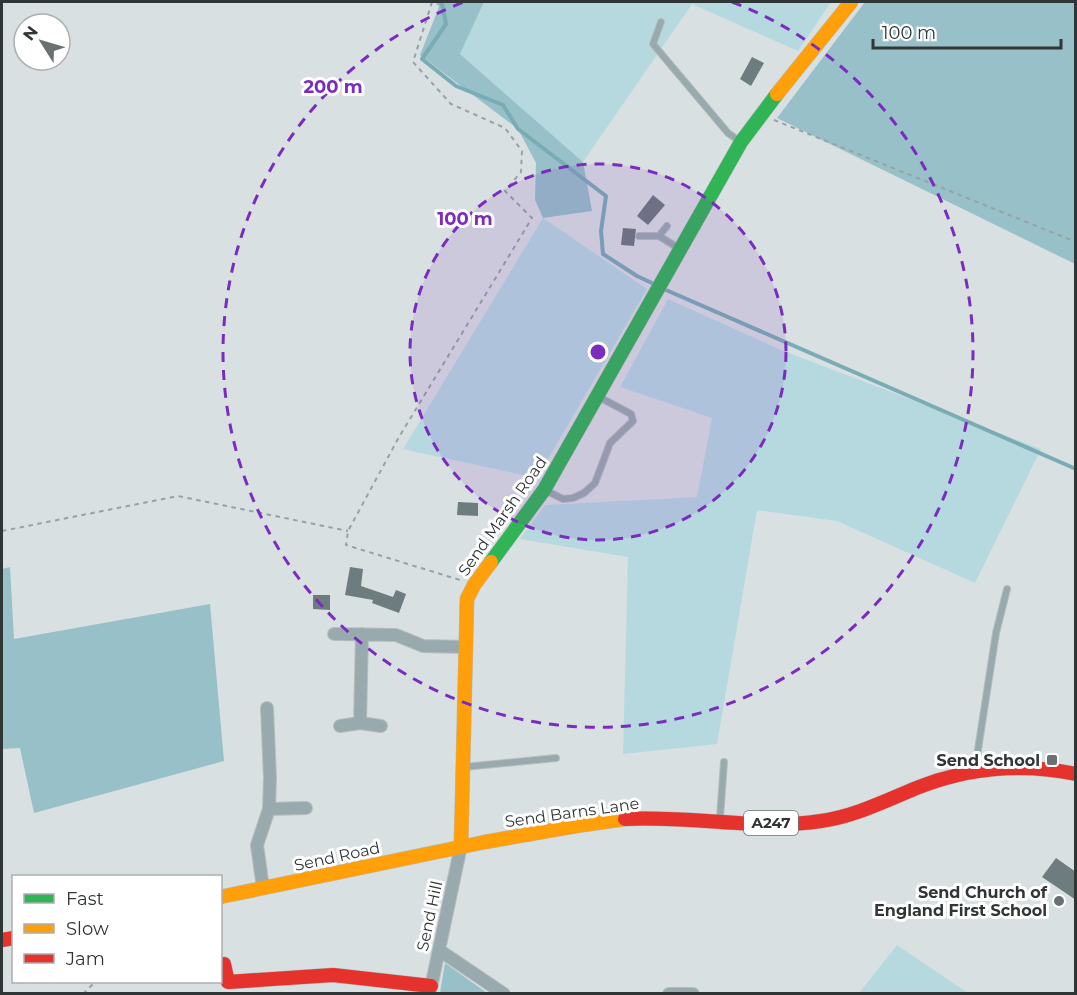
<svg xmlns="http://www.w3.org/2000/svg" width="1077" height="995" font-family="Montserrat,sans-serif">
<rect width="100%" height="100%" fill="#d8e0e2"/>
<!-- green -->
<path fill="#b6d9e0" d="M 484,2 L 831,2 L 798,51 L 692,4 L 583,162 L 460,54 Z
M 543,218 L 647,289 L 537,478 L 403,449 Z
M 668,299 L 781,350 L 1041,449 L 975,583 L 837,521 L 757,510 L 717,744 L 623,754 L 628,557 L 520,539 L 545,505 L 697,497 L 712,418 L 620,387 Z
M 897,945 L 968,993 L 859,993 Z"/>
<!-- forest -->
<path fill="#98c0c8" d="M 435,2 L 484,2 L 460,54 L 583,162 L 592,211 L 543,218 L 535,200 L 536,163 L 518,129 L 420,55 L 439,7 Z
M 865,2 L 1075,3 L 1075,264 L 777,118 Z
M 10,567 L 14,639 L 210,604 L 224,761 L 34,813 L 20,748 L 2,749 L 2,569 Z
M 445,963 L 487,993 L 440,993 Z"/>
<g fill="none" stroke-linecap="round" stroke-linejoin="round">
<!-- stream -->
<path stroke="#7aacb5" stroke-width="4" d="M 440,2 L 442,4 L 446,24 L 422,59 L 456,86 L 503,105 L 518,129 L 606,196 L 601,231 L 603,254 L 637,276 L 652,283
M 666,290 L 1076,469"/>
</g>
<!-- building -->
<path fill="#6d7c7f" d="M 752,57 L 764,63 L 751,86 L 740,79 Z
M 653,195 L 665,205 L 648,225 L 637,216 Z
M 623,228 L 636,229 L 634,246 L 621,245 Z
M 458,502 L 478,503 L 478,516 L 457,515 Z
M 350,567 L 363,569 L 361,586 L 393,597 L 396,590 L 406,594 L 399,613 L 372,603 L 373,600 L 345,595 Z
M 313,595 L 330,595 L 330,610 L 313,609 Z
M 1056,858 L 1076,872 L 1076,900 L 1042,877 Z"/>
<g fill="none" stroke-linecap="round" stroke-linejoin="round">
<defs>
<path id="lane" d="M 661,22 L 653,44 L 728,133 L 738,140
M 639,236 L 659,236 L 680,249
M 659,236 L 667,226
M 545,490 L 563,499 L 573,498 L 584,493 L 595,483 L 610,443 L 633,421 L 631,414 L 599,397
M 464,767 L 556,758
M 975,769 L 996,633 L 1007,589
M 720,818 L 724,762"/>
<path id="street" d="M 334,634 L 396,635 L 423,646 L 465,647
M 360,723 L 381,726
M 340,726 L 360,723 L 362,634
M 269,809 L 306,808
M 263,888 L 257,845 L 269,809 L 270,778 L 267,708
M 439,950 L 504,994
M 430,992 L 461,846
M 669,994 L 693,994"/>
<path id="fast" d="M 491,562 L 544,490 L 741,142 L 777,94"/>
<path id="slow" d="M 777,94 L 851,2
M 461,846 L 467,599 L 474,585 L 491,562
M 220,897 L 485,842 L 582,825 L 625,819"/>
<path id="jam" d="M 625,819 C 690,815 756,831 821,821 C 856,816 887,800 919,787 C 970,767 1023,763 1076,774
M 2,940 L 14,938
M 224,964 L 228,982 L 333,975 L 431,986"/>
</defs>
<!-- lane casing -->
<use href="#lane" stroke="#b7bdbf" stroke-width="8"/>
<!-- street casing -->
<use href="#street" stroke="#b7bdbf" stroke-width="14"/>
<!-- fast casing -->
<use href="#fast" stroke="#b7bdbf" stroke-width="15"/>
<!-- slow casing -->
<use href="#slow" stroke="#b7bdbf" stroke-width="15"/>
<!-- jam casing -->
<use href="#jam" stroke="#b7bdbf" stroke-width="15"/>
<!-- path -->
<path stroke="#96a2a4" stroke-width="2" stroke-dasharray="4.5 4.5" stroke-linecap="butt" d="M 432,2 L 413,62 L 451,104 L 505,128 L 522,151 L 521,172 L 505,191 L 532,218 L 399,437 L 348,531 L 346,545 L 460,580
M 774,120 L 1076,242
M 2,531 L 178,496 L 348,531
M 83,994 L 95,982"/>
<!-- lane -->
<use href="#lane" stroke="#98aaad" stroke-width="6"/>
<!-- street -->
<use href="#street" stroke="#98aaad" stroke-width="12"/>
<!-- fast -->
<use href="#fast" stroke="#30b455" stroke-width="14"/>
<!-- slow -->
<use href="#slow" stroke="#ff9f0a" stroke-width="14"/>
<!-- jam -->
<use href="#jam" stroke="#e5322d" stroke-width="14"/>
</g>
<!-- distance rings -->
<circle cx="598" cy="352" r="188" fill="#7b2cbf" fill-opacity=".12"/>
<g fill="none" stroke="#7b2cbf" stroke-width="3" stroke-dasharray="10 8">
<circle cx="598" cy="352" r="188"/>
<path d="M732 2A375 375 0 1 1 464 2"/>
</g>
<!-- markers -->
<g fill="#6b7172" stroke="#fff" stroke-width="2">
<rect x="1046" y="754" width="12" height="12" rx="3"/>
<circle cx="1059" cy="901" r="6"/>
</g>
<g text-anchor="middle" stroke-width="6" stroke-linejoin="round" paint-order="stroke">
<!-- shield labels -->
<rect fill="#fff" stroke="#6e7272" stroke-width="1.5" x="744" y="811" width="54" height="24" rx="4.5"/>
<g font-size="15" font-weight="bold" fill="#303536">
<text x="771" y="828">A247</text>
</g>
<!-- street labels -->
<g font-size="16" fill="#303536" stroke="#fff">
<text transform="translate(502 516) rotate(-55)" y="6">Send Marsh Road</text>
<text transform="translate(572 812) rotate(-8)" y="6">Send Barns Lane</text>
<text transform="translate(337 856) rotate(-12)" y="6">Send Road</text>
<text transform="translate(429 916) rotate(-78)" y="6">Send Hill</text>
</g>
<!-- poi labels -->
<g font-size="16" font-weight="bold" fill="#303536" stroke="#fff" text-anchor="end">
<text x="1040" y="766">Send School</text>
<text x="1047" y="898">Send Church of<tspan x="1047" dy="18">England First School</tspan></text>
</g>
</g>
<circle cx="598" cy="352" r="9" fill="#7b2cbf" stroke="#fff" stroke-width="3"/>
<g font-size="18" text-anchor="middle" font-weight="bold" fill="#7b2cbf" stroke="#fff" stroke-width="6" stroke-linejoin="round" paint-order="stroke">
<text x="333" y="93">200 m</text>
<text x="465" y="225">100 m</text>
</g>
<!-- border -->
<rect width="1077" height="995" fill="none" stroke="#303536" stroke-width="6"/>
<!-- legend -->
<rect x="12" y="875" width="210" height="108" fill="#ffffff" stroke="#acaeaf" stroke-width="1.5"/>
<rect x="24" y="894" width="30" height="9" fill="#30b455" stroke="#acaeaf" stroke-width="1.5"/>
<text x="66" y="905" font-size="18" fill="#303536">Fast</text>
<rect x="24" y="924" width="30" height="9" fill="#ff9f0a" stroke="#acaeaf" stroke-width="1.5"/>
<text x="66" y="935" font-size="18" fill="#303536">Slow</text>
<rect x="24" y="954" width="30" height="9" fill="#e5322d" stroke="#acaeaf" stroke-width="1.5"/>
<text x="66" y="965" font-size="18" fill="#303536">Jam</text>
<!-- north arrow -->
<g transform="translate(42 42) rotate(307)"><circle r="28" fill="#ffffff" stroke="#acaeaf" stroke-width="1.5"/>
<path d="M0-4.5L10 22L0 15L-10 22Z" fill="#6b7172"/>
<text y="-9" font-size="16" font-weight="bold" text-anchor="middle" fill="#303536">N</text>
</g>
<!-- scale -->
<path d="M873 39v9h188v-9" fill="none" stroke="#303536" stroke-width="3"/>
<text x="882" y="39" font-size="18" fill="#303536" stroke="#ffffff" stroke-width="4.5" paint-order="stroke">100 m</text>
</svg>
